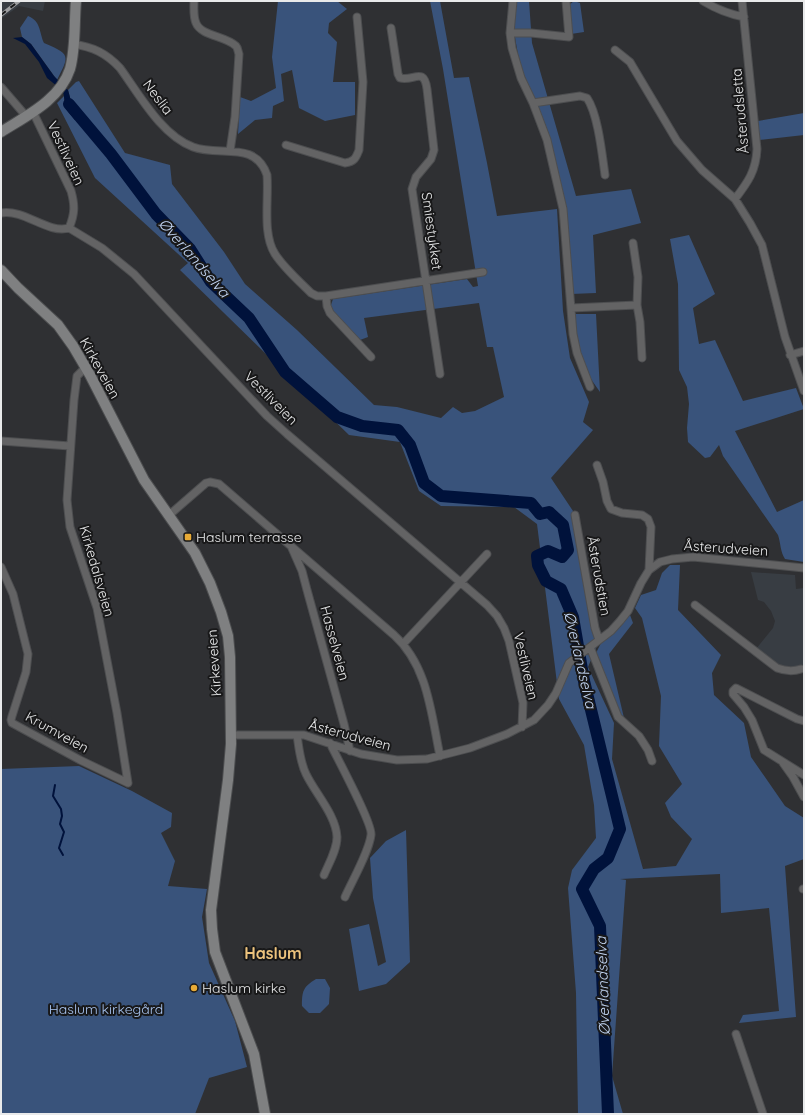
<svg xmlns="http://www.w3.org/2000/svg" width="805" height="1115" font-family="Quicksand,sans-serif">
<rect width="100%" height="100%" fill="#2f3033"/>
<!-- built -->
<path fill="#383d43" d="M 1,1 L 45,1 L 43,11 L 19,6 L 1,19 L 1,5 L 2,4 L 1,3 Z
M 751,572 L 795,575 L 796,589 L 804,588 L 804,664 L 798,668 L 784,669 L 756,649 L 773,628 L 775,621 L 771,611 L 764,602 L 758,600 Z"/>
<!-- green -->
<path fill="#39537b" d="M 278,1 L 337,1 L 347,9 L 329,23 L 328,33 L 337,42 L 333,82 L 355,82 L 355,115 L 325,121 L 299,108 L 292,70 L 281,74 L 284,101 L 273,106 L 272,118 L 255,120 L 238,134 L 240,97 L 251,101 L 276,88 L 272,57 Z
M 430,1 L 440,1 L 454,78 L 469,77 L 487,163 L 497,216 L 557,209 L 563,311 L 570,358 L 589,402 L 583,422 L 593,430 L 551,478 L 575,514 L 598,643 L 588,667 L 614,723 L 612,759 L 643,869 L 676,866 L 692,839 L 671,817 L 665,803 L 682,784 L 659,746 L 661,696 L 642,618 L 635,608 L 641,595 L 656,590 L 662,573 L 670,565 L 680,565 L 678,610 L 721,655 L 712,673 L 714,695 L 744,723 L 751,757 L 785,806 L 804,818 L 804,859 L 785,866 L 796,1017 L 739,1023 L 743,1015 L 779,1011 L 769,908 L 721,913 L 720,874 L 620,879 L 626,880 L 612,1076 L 623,1114 L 578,1114 L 576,993 L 568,888 L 572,870 L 596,838 L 594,805 L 584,745 L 559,699 L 537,524 L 514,507 L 441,506 L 419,491 L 400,442 L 349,435 L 180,270 L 188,263 L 95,178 L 57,103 L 64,96 C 64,107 68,111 75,120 L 81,114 L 71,101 L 68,90 L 76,82 L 79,81 L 125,153 L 170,165 L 172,184 L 224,252 L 245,284 L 297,330 L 374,405 L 397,407 L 441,418 L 453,407 L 462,413 L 475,411 L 504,397 L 493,347 L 487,347 L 479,303 L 364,318 L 368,337 L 360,340 L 330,308 L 333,299 L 467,279 L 473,287 L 478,286 L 443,69 Z
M 517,1 L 529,1 L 532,43 L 576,196 L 631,189 L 641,223 L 593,235 L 596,293 L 571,294 L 569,238 L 564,199 L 533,95 L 520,66 L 513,26 Z
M 574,1 L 580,3 L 584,32 L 571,34 L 569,5 Z
M 28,16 C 41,21 39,32 44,43 C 70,54 70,55 57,80 L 31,44 L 22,37 L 20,28 Z
M 804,113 L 804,135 L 759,140 L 758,121 Z
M 689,235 L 715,294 L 693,308 L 699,344 L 715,340 L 743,401 L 796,388 L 804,409 L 735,431 L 777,512 L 804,500 L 804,562 L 785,559 C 780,551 781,544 778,535 L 723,456 L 719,445 L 710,457 L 705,458 L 688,442 L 687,428 L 689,404 L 687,387 L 679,370 L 678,284 L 670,239 Z
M 574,314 L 596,314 L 600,392 L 586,372 L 577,346 Z
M 630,615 L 633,623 L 609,654 L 624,718 L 621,719 L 595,655 L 601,643 Z
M 79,766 L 132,791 L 172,813 L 171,827 L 161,833 L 175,861 L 168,886 L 207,889 L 202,917 L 209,963 L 235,1021 L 247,1067 L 209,1078 L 195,1114 L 1,1114 L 1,769 Z
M 406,830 L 410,962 L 386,984 L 359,991 L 349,929 L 369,924 L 378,966 L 386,962 L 373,898 L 370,858 L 386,841 Z
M 316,979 L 325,979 L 330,988 L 329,1004 L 320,1013 L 309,1013 L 302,1006 C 302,991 303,987 316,979 Z"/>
<!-- water -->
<path fill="#00123b" d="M 22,37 L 31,44 L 54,76 L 68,90 L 71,101 L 82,114 L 75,120 L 66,109 L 63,91 L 47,78 L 39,62 L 25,44 L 13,38 Z"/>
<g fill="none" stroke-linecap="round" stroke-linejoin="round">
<!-- stream -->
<path stroke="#00123b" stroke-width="2" d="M 55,785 L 53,796 L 61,809 L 62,816 L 60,824 L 64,832 L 59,848 L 63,855"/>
<!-- river -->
<path stroke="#00123b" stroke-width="12" d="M 69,104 L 111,154 L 156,214 L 190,249 L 211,282 L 249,318 L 285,372 L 337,417 L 362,426 L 398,430 L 410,445 L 424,483 L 441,496 L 531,503 L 540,514 L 549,512 L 563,525 L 568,550 L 562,557 L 548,551 L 537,556 L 538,565 L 546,581 L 561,589 L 573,617 L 584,681 L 620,829 L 608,858 L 594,869 L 582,889 L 600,926 L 608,1114"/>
<defs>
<path id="street" d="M 194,1 C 194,8 193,16 196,23 C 201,36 226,36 236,46 C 238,48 238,52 239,54 L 235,117 L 230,151
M 513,1 L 510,33 L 512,48 L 521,78 L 533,103 L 547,140 L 563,209 L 573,334 L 577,353 L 590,387
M 703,1 C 716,9 728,14 744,17
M 742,1 L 757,149 C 756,171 748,182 735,199 L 750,223 L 762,245 L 785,337 L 804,391
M 391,28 L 398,74 L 400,78 C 413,82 424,66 427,89 L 434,150 L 431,159 L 416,177 L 412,189 L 440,374
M 510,33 L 531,33 L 569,37 L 566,1
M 73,44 C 93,47 106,53 120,68 C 139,94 161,135 193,147 C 220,157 255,140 267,175 C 269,199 262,234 275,254 C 284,268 299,281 311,293 L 317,296 L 326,296 L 483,272
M 615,50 L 630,62 L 677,141 L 702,170 L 735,199
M 1,87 L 26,116
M 533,103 L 580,96 L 587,98 C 598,114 602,154 605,175
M 286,145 L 345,163 C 354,162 356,158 359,150 L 363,82 L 357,17
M 1,213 C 25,209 47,234 69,228 C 75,214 75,205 71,191 L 33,112
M 69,228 L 102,248 L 134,274 L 267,416 L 287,434 L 487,605 L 497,616 L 504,628 L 509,641 L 523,703 L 522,727
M 633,243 L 638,277 L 637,305
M 326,296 L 327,306 L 330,313 L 371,357
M 571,308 L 637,305 L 640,322 L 642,358
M 790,355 L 804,351
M 86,367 L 77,376 L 74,400 L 67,500 L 70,527 L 97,608 L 117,713 L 128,783
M 1,441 L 70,446
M 597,465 L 603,482 L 607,501 L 611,509 L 622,513 L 642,515 L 648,519 L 651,527 L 649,570
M 575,515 L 595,628 L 599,640
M 168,516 L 206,483 L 210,482 L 219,484 L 394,635 C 428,666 431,713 440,756
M 291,546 L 302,571 L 307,590 L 344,724 L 350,751
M 1,567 L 13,594 L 28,654 L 26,672 L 12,716 L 11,720 L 12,723 L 80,760 L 128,783
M 695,605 L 777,668 C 785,671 792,672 801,669
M 404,643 L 487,554
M 590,647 L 618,717 L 639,736 L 648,750 L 652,761
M 804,721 L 797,719 L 736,688 L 733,691 L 733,694 L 744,707 L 752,720 L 764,750 L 804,775
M 231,735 L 304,735 L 361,754 L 397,760 L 427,759 L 470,748 L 507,734 L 534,720 L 548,705 L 556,693 L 569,663 L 611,631 L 620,621 L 628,611 L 641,583 L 649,570 L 660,562 L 672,559 L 693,557 L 804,568
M 297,735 C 299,748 300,762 306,774 C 315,793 336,815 337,837 C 337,850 329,863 324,875
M 330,743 C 337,758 373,824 371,835 C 369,852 352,881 345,897
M 783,763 L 793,777 L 804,797
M 803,889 L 804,889
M 736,1034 L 763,1114"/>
<path id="secondary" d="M 1,132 C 26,116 60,100 70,69 C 76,47 74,23 76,1
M 1,270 L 18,288 L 58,325 L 73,346 L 90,375 L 144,480 L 195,553 L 210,583 L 221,612 L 228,636 L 230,657 L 231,744 L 228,780 L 211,910 L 212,929 L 215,952 L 254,1054 L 265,1114"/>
</defs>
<!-- street casing -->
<use href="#street" stroke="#4d4e50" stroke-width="9"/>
<!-- secondary casing -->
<use href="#secondary" stroke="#4d4e50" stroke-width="12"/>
<!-- street -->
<use href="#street" stroke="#636364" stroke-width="7"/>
<!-- secondary -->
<use href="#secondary" stroke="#7f8081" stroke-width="10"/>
<defs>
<path id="rail" d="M 1,15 L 19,1"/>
</defs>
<!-- rail casing -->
<use href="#rail" stroke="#9e9fa1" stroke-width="3.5"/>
<!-- rail -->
<use href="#rail" stroke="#181819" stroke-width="2" stroke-dasharray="6" stroke-linecap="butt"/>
</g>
<!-- markers -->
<g fill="#e8ab37" stroke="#181819" stroke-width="1.5">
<rect x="184" y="533" width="8" height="8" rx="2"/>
<circle cx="194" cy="988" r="4"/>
</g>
<g text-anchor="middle" stroke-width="4" stroke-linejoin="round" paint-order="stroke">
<!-- street labels -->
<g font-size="14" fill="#e9eaeb" stroke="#181819">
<text transform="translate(158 97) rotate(53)" y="5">Neslia</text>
<text transform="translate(740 111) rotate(-95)" y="5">Åsterudsletta</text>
<text transform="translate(66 153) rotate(65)" y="5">Vestliveien</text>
<text transform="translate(432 231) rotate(82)" y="5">Smiestykket</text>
<text transform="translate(100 368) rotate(61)" y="5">Kirkeveien</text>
<text transform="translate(271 398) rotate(45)" y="5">Vestliveien</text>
<text transform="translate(726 548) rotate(4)" y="5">Åsterudveien</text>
<text transform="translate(97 571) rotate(74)" y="5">Kirkedalsveien</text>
<text transform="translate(599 576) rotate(80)" y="5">Åsterudstien</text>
<text transform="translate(335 643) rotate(75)" y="5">Hasselveien</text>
<text transform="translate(214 663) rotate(-94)" y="5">Kirkeveien</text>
<text transform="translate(526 666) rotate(77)" y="5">Vestliveien</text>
<text transform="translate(57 732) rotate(29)" y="5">Krumveien</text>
<text transform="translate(350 735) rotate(15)" y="5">Åsterudveien</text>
</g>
<!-- poi labels -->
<g font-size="14" fill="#e9eaeb" stroke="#181819" text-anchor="start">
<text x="196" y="542">Haslum terrasse</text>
<text x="202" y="993">Haslum kirke</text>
</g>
<!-- park labels -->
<g font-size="14" fill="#aac6f2" stroke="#181819">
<text x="106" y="1014">Haslum kirkegård</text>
</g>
<!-- water labels -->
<g font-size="15" font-style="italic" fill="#c2d5f3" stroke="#181819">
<text transform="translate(194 258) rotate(49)" y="5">Øverlandselva</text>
<text transform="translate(580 660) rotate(77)" y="5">Øverlandselva</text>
<text transform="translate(603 986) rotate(-92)" y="5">Øverlandselva</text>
</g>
<!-- quarter labels -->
<g font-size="16" font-weight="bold" fill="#edc37d" stroke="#181819">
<text x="273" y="959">Haslum</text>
</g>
</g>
<!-- border -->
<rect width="805" height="1115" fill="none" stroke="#e9eaeb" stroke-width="4"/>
</svg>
